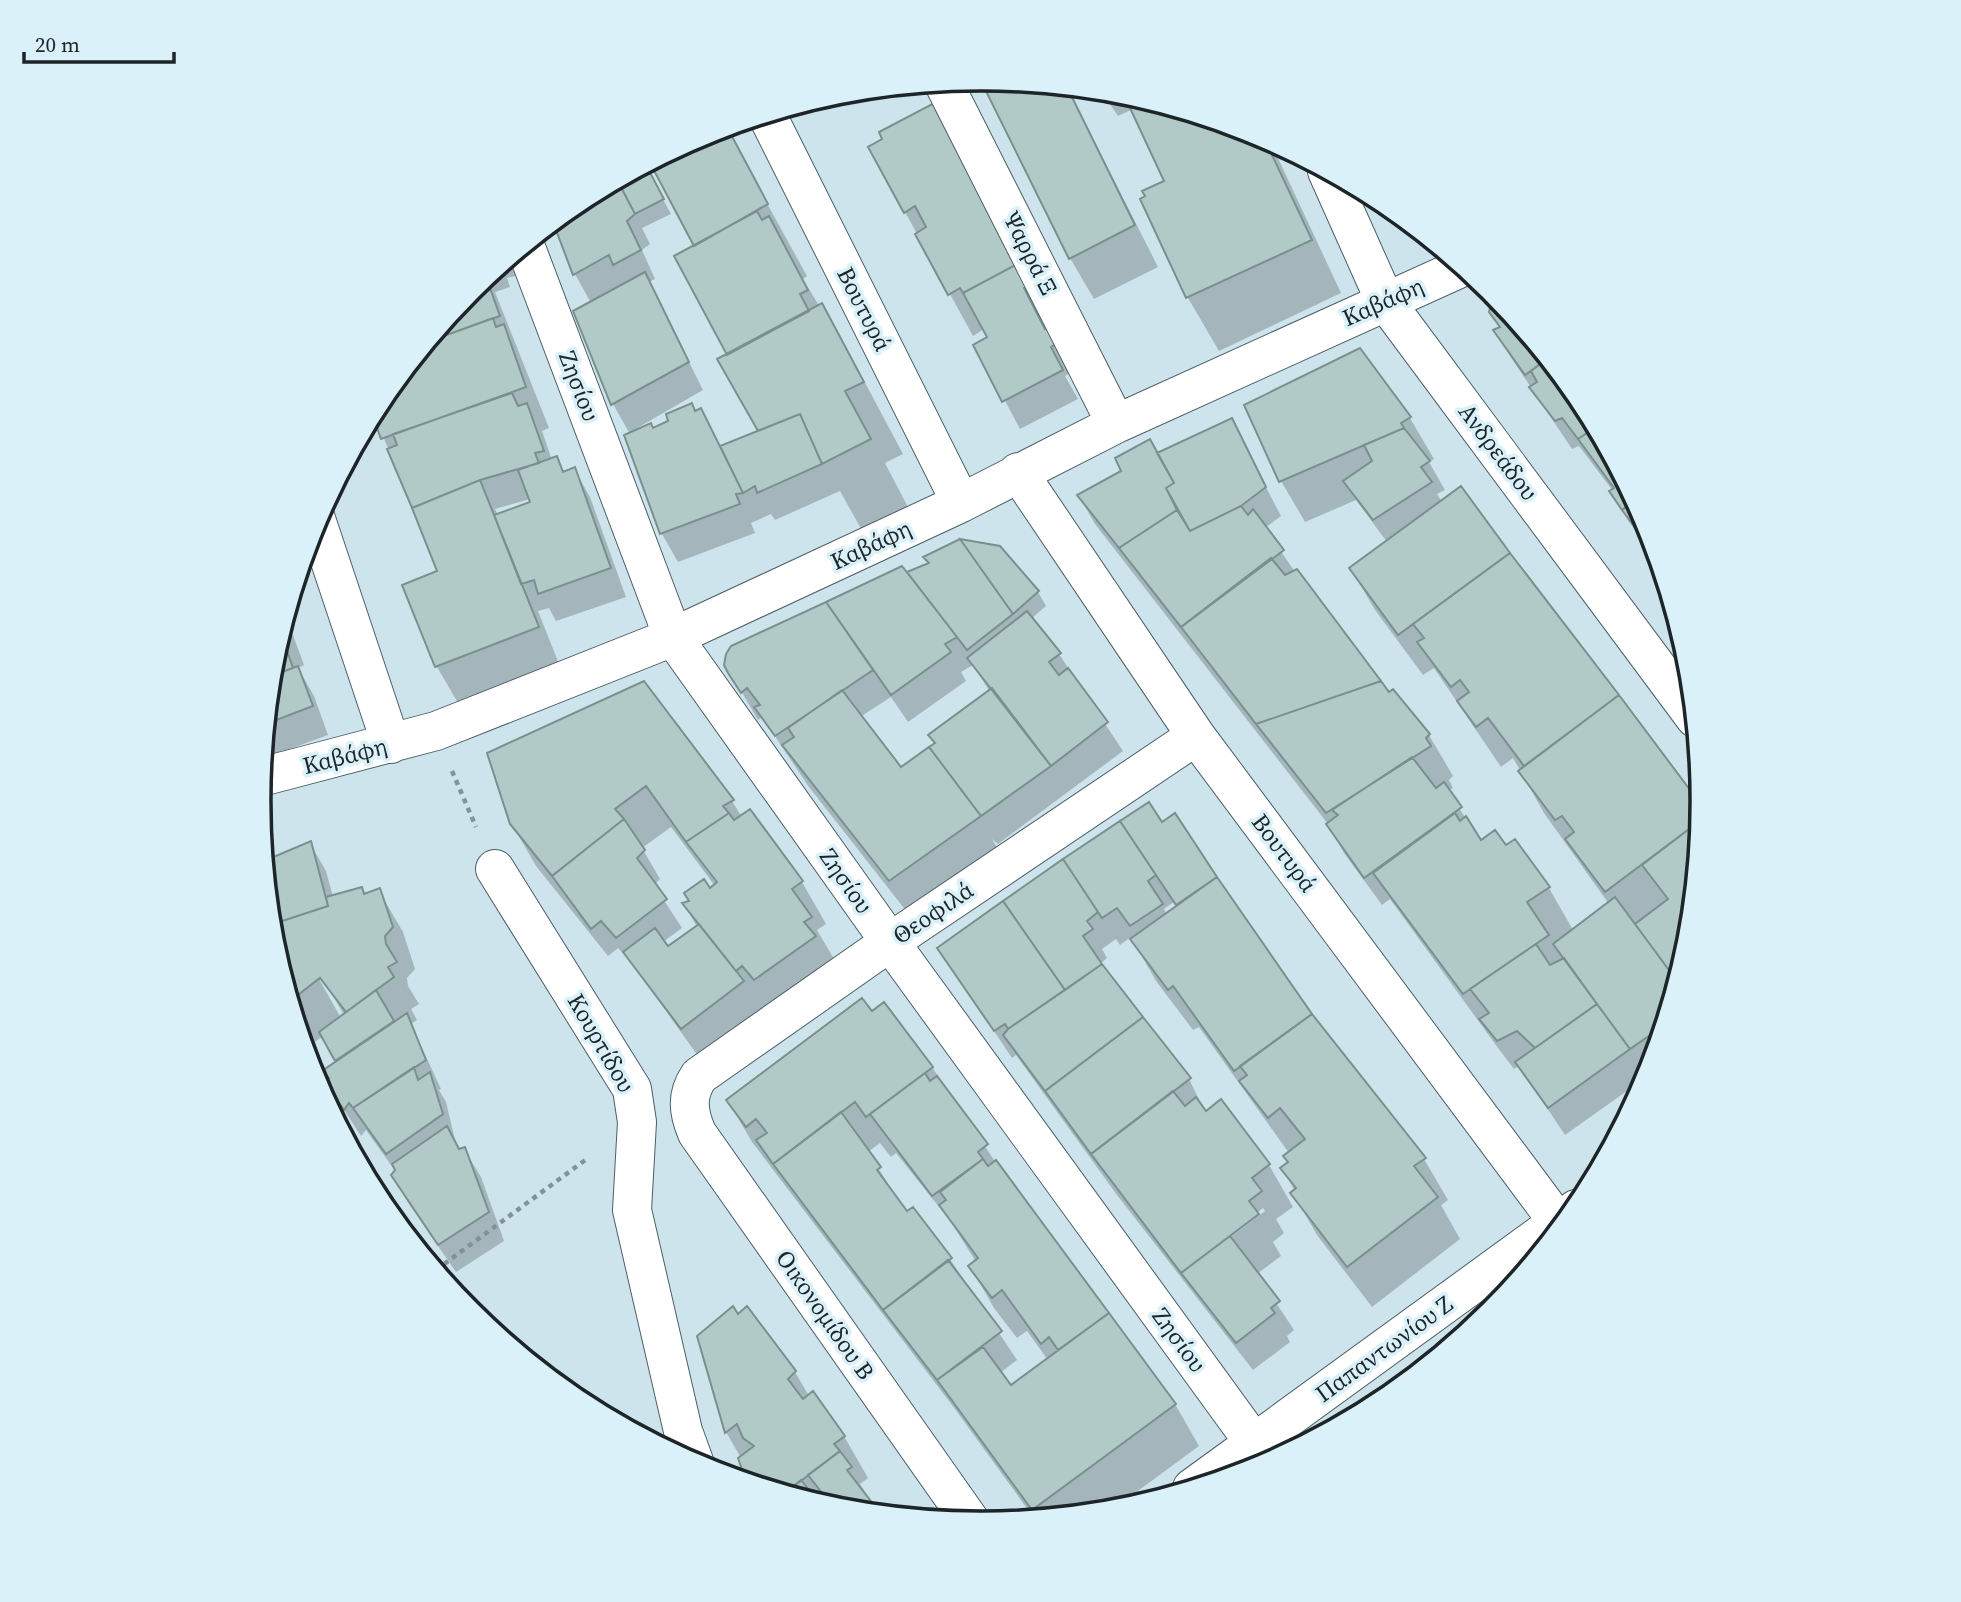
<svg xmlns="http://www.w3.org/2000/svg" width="1961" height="1602" font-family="'Source Serif 4',serif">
<rect width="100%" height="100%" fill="#cde4ec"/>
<!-- shadow -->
<path fill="#0003" fill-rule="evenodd" d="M 982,79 L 1067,87 L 1158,267 L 1094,299 L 1070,258 Z
M 1101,91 L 1122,93 L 1257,134 L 1270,141 L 1341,293 L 1219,351 L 1188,298 L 1143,200 L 1167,182 L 1133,109 L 1118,116 Z
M 938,103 L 1048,312 L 1039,316 L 1046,331 L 1075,370 L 1065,376 L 1078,399 L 1020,429 L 975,345 L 989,338 L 984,329 L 973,336 L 905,212 Z
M 725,127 L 807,276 L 803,279 L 862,377 L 903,454 L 885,463 L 910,511 L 864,534 L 840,491 L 775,520 L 771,514 L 751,523 L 755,533 L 678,562 L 662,534 L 626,436 L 630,434 L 613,404 L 575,312 L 591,303 L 575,274 L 623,188 L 618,179 L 645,166 L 671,214 L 642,228 L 650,244 L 642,250 L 655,279 L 649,282 L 703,390 L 632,431 L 653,430 L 701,410 L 721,447 L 761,431 L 729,356 L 696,246 L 651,162 L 704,134 Z
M 519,250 L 527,273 L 507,278 L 510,287 L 495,292 L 549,428 L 542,431 L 552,460 L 556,458 L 565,473 L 574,469 L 590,497 L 626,597 L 556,621 L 549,608 L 538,611 L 561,669 L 461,708 L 437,667 L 405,586 L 439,572 L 373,412 L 470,290 ZM 530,499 L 532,503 L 498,515 L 495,509 Z
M 1495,295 L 1581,400 L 1648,525 L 1660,566 L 1628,520 L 1613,491 L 1579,446 L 1572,449 L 1512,359 L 1495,331 L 1500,328 L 1491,312 Z
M 1410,418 L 1434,459 L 1429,462 L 1445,490 L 1437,494 L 1442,502 L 1461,488 L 1702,809 L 1689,942 L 1648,1076 L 1565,1135 L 1519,1066 L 1514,1069 L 1498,1048 L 1390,899 L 1382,905 L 1344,853 L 1328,824 L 1095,524 L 1079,496 L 1231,420 L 1281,516 L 1265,528 L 1295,572 L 1389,694 L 1429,735 L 1453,776 L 1449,780 L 1453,788 L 1448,791 L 1481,842 L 1506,848 L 1549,888 L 1573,930 L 1609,904 L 1544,813 L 1513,758 L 1501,767 L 1434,668 L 1423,675 L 1375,610 L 1351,569 L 1387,542 L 1356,500 L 1305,522 L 1281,481 Z
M 999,548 L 1038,592 L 1046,606 L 1031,619 L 1059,654 L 1123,751 L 998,844 L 992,839 L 1004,859 L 914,921 L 809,787 L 762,717 L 758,720 L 726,665 L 732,647 L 902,568 L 907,575 L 930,564 ZM 973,665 L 990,692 L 930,748 L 900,770 L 860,717 L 891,697 L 908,722 L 966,681 L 961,672 Z
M 286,616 L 304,665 L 298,668 L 314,696 L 328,735 L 262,759 L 272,660 Z
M 489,754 L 732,801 L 742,817 L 750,811 L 802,882 L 826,924 L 817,930 L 834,959 L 698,1056 L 631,962 L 618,948 L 608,956 L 536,866 L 512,824 ZM 671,827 L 715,886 L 684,904 L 697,927 L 668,948 L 663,942 L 682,928 L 654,885 L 660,879 L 642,848 Z
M 1148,805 L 1162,824 L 1175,815 L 1311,1015 L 1424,1159 L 1448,1200 L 1441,1205 L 1460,1239 L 1372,1307 L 1317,1235 L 1293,1193 L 1295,1191 L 1282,1169 L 1289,1163 L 1289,1153 L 1199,1027 L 1193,1030 L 1156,981 L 1131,937 L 1120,945 L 1116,939 L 1102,949 L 1107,958 L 1101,963 L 1189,1079 L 1206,1114 L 1221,1102 L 1269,1165 L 1293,1207 L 1276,1219 L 1284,1233 L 1273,1242 L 1281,1256 L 1257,1274 L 1294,1330 L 1287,1336 L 1290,1342 L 1253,1370 L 1117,1195 L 1016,1055 L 1012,1058 L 939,949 ZM 1174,902 L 1177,908 L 1167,915 L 1164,909 ZM 1263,1208 L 1265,1211 L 1228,1239 L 1228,1235 Z
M 310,843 L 326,871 L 333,897 L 361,889 L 365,896 L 379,891 L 403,932 L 415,969 L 407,978 L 408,986 L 419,1004 L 411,1009 L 417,1020 L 411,1024 L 441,1089 L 439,1090 L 446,1102 L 456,1144 L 460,1151 L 464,1149 L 481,1177 L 504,1241 L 456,1272 L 409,1204 L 393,1175 L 396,1172 L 366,1130 L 361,1136 L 326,1082 L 329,1080 L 324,1071 L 338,1062 L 323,1036 L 305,1049 L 272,942 ZM 318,970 L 344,1015 L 341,1018 L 315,972 Z
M 872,1013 L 932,1067 L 1000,1169 L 1175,1404 L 1199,1446 L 1112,1510 L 1034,1518 L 955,1409 L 752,1142 L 728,1101 ZM 880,1143 L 891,1157 L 896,1153 L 951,1222 L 976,1262 L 970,1266 L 994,1308 L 1017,1338 L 1027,1331 L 1048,1360 L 1011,1388 L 1000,1373 L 1017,1360 L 950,1259 L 904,1209 L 868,1152 Z
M 738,1316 L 795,1372 L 809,1396 L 844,1436 L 868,1478 L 860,1484 L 878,1513 L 839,1509 L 748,1482 L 741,1458 L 726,1432 Z"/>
<!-- building -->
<path fill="#b1cac7" stroke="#79908e" stroke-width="2" d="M 980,79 L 1067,87 L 1135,225 L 1069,259 Z
M 1123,93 L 1264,138 L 1312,240 L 1186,298 L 1140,199 L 1145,196 L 1142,191 L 1164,181 Z
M 938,101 L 1021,262 L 963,293 L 960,288 L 948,295 L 915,234 L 926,227 L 915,206 L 904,213 L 868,147 L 882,139 L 879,132 Z
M 727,127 L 768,204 L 694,246 L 650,163 L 704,134 Z
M 646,165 L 664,199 L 635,214 L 617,180 Z
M 621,187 L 635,214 L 627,221 L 641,250 L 613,265 L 609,255 L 573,275 L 553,222 Z
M 757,211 L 762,220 L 769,216 L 808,290 L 800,294 L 809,311 L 727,355 L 674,256 Z
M 1021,262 L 1033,283 L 1024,288 L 1045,329 L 1052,325 L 1060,342 L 1051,347 L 1063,370 L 1002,402 L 973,345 L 987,337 L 963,293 Z
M 645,272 L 689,362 L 611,405 L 573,311 Z
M 486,277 L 500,316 L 427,342 L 470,290 Z
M 1494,293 L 1547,359 L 1525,375 L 1493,330 L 1500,327 L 1489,312 Z
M 822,303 L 864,382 L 845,391 L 871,439 L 822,464 L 800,414 L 758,431 L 717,359 Z
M 493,318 L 496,327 L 504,324 L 526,387 L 381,439 L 372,414 L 380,399 L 427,342 Z
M 1360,348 L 1411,417 L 1401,423 L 1404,428 L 1279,482 L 1244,405 Z
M 1547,359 L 1581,400 L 1596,427 L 1578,439 L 1562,418 L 1555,421 L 1529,387 L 1537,382 L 1531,371 Z
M 512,393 L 518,406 L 527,403 L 544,451 L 535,453 L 539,463 L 480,480 L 412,508 L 387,449 L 397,445 L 393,434 Z
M 692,403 L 695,411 L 701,408 L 743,493 L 736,494 L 740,504 L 660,534 L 624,435 L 651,423 L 653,428 L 668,421 L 666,414 Z
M 800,414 L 822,464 L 757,493 L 755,486 L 743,493 L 720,446 Z
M 1232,418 L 1266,487 L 1241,506 L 1190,531 L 1166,488 L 1174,483 L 1157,453 Z
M 1596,427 L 1635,500 L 1622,510 L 1609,491 L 1614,488 L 1578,439 Z
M 1404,428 L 1430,461 L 1421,467 L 1432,482 L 1373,520 L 1343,481 L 1372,461 L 1364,445 Z
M 1150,439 L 1174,483 L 1166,488 L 1177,510 L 1119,548 L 1077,495 L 1121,471 L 1115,458 Z
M 557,456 L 563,472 L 575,467 L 611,568 L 538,594 L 534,580 L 521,584 L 494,515 L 530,502 L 518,470 Z
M 480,480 L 539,627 L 435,667 L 402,585 L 437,571 L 412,508 Z
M 1461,486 L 1510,553 L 1398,635 L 1349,568 Z
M 1635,500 L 1648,525 L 1658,559 L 1622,510 Z
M 1241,506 L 1248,515 L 1253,509 L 1284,550 L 1181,627 L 1119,548 L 1177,510 L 1190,531 Z
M 960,539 L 1000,546 L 1039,591 L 1013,614 Z
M 960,539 L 1013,614 L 967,650 L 907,572 L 929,563 L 923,557 Z
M 1510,553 L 1619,695 L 1524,766 L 1488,718 L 1476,727 L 1457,701 L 1469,692 L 1460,680 L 1451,687 L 1417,642 L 1424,638 L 1413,624 Z
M 1271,558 L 1285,575 L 1297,569 L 1381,681 L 1256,724 L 1181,627 Z
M 902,566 L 957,637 L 945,644 L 951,652 L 891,695 L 826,602 Z
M 826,602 L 873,670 L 775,736 L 754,707 L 760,705 L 747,688 L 741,693 L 728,673 L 724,665 L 726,654 L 731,646 Z
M 1027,611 L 1061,653 L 1049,662 L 1059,675 L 1068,668 L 1108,722 L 1051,766 L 967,658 Z
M 284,622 L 289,636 L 283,639 L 293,668 L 271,676 Z
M 298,666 L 313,706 L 266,724 L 271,676 Z
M 644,681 L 734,800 L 723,806 L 729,813 L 686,842 L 646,786 L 615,809 L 624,819 L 552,876 L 510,824 L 487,753 Z
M 1381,681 L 1389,692 L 1393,689 L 1430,734 L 1426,738 L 1431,746 L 1326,813 L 1256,724 Z
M 992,688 L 1051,766 L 981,816 L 929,747 L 935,743 L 928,735 Z
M 842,690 L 901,767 L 929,747 L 981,816 L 889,881 L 782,745 L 794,737 L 788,728 Z
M 1619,695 L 1702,806 L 1701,820 L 1605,892 L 1565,839 L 1574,832 L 1562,816 L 1555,820 L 1518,771 Z
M 1412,757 L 1436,788 L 1444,782 L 1462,807 L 1364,878 L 1326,824 L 1338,815 L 1332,810 Z
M 1149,802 L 1162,822 L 1175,813 L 1217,877 L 1176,905 L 1120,821 Z
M 750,809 L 803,881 L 792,889 L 812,917 L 804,922 L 816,936 L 754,980 L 742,966 L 736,971 L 682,903 L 689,901 L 684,893 L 704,879 L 710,888 L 717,882 L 686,842 L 729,813 L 734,820 Z
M 1455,813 L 1460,821 L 1466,816 L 1481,840 L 1495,830 L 1506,845 L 1515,839 L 1550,887 L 1527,902 L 1549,935 L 1463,994 L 1373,873 Z
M 624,819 L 645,850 L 637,858 L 667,899 L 616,938 L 601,921 L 591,929 L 552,876 Z
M 1701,820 L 1689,942 L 1677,981 L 1635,924 L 1668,899 L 1642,865 Z
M 1120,821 L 1156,875 L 1148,881 L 1163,904 L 1130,926 L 1117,908 L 1102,918 L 1063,859 Z
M 311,841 L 328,906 L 270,925 L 264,861 Z
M 1063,859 L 1098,912 L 1087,921 L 1093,929 L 1083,936 L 1102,964 L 1065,990 L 1003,901 Z
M 1217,877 L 1312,1014 L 1234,1071 L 1173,986 L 1168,990 L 1130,939 Z
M 362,887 L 364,894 L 380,888 L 393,927 L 385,936 L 386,944 L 397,962 L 388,967 L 394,977 L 346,1012 L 320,978 L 290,1001 L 272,942 L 270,925 L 328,906 L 326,897 Z
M 1615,897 L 1677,981 L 1663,1026 L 1630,1049 L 1553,944 Z
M 1003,901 L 1065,990 L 1008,1029 L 1005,1024 L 994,1031 L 937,948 Z
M 699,924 L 744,981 L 681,1029 L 623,952 L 655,928 L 668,946 Z
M 1536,944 L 1550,965 L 1564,958 L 1597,1004 L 1535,1048 L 1517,1031 L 1497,1041 L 1479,1019 L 1489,1013 L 1470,989 Z
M 1102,964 L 1143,1017 L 1045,1091 L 1003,1035 L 1008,1029 Z
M 376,990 L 394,1021 L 335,1061 L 319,1032 Z
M 862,998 L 872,1011 L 884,1002 L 933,1067 L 866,1117 L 855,1102 L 773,1164 L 756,1140 L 767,1133 L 756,1119 L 746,1127 L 726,1100 Z
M 1597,1004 L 1630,1049 L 1548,1108 L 1515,1062 Z
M 407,1013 L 426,1060 L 353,1108 L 349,1103 L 344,1110 L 324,1081 L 329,1078 L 322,1071 Z
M 1312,1014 L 1426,1158 L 1414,1166 L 1438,1197 L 1347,1267 L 1290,1193 L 1296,1188 L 1280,1168 L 1288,1162 L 1283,1156 L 1305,1139 L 1280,1108 L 1268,1118 L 1239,1081 L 1247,1075 L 1240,1066 Z
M 1143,1017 L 1191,1078 L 1091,1154 L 1045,1091 Z
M 414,1067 L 418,1080 L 430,1072 L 443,1114 L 386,1154 L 353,1108 Z
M 925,1073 L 930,1081 L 937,1076 L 988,1144 L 978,1152 L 983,1159 L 932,1196 L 870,1114 Z
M 1173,1091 L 1185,1106 L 1196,1097 L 1206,1111 L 1221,1099 L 1270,1164 L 1252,1178 L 1262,1191 L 1249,1201 L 1259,1214 L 1181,1273 L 1091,1154 Z
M 841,1112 L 881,1167 L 877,1170 L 907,1211 L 913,1207 L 952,1258 L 883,1310 L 773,1164 Z
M 447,1126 L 459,1149 L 465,1147 L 489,1212 L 438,1245 L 391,1175 L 395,1170 L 392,1164 Z
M 983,1159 L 988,1166 L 996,1160 L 1109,1313 L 1058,1350 L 1049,1337 L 1041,1344 L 1002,1290 L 992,1298 L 968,1266 L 978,1258 L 939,1205 L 946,1200 L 940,1192 Z
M 1230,1236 L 1280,1301 L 1271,1308 L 1275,1313 L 1236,1343 L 1181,1273 Z
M 948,1260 L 1002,1331 L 937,1380 L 883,1310 Z
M 733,1306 L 738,1314 L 747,1306 L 796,1371 L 788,1379 L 803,1399 L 813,1391 L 845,1436 L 834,1444 L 840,1451 L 785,1493 L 746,1481 L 738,1458 L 754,1446 L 743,1438 L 737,1424 L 725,1433 L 697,1336 Z
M 1109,1313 L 1176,1404 L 1032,1510 L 937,1380 L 983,1347 L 1011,1385 Z
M 840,1451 L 852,1467 L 847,1470 L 880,1513 L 833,1507 L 808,1475 Z
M 801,1480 L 820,1504 L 785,1493 Z"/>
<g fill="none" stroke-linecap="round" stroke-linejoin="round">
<defs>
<path id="minor" d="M 943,82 L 1116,424
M 767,115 L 961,503
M 1327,171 L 1385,301 L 1695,718
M 525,245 L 673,637 L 890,942 L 1268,1462
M 1018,472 L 1196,736 L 1561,1226
M 316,519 L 391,744
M 261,777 L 436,731 L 673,637 L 961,503 L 1116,424 L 1463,267
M 495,869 L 632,1089 L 637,1122 L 632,1210 L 683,1431 L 695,1464
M 1192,1488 L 1576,1209
M 971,1522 L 697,1133 C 688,1112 686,1095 699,1076 L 890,942 L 1196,736"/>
</defs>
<!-- minor casing -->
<use href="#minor" stroke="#4c5f66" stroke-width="40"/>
<!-- path -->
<path stroke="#819298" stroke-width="4.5" stroke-dasharray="5 5" stroke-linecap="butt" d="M 452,771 L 476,827
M 436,1270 L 588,1158"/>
<!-- minor -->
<use href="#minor" stroke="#fff" stroke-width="38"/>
</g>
<g text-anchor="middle" stroke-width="7" stroke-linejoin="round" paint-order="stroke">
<!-- street labels -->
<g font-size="24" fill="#1d2528" stroke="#daf1f9">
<text transform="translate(1030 253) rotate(63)" y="8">Ψαρρά Ξ</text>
<text transform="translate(1383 302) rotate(-24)" y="8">Καβάφη</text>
<text transform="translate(864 309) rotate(63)" y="8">Βουτυρά</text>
<text transform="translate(579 386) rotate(69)" y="8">Ζησίου</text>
<text transform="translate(1498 452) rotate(53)" y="8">Ανδρεάδου</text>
<text transform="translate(871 545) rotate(-25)" y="8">Καβάφη</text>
<text transform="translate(345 756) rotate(-14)" y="8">Καβάφη</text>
<text transform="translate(1284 853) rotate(53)" y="8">Βουτυρά</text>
<text transform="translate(846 881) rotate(55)" y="8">Ζησίου</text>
<text transform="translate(933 913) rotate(-34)" y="8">Θεοφιλά</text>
<text transform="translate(601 1043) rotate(60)" y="8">Κουρτίδου</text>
<text transform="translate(825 1315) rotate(55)" y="8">Οικονομίδου Β</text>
<text transform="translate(1179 1340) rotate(54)" y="8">Ζησίου</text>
<text transform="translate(1384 1349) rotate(-36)" y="8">Παπαντωνίου Ζ</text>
</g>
</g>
<!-- crop -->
<path d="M0 0H1961V1602H0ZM980 91H981A709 709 0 0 1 1690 800V802A709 709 0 0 1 981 1511H980A709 709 0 0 1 271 802V800A709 709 0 0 1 980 91Z" fill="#daf1f9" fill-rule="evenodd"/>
<path fill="none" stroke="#1d2528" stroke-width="3.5" d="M980 91H981A709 709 0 0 1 1690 800V802A709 709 0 0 1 981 1511H980A709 709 0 0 1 271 802V800A709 709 0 0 1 980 91Z"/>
<!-- scale -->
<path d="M24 52v10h150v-10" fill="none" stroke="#1d2528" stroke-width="3.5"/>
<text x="35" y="52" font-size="21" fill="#1d2528" stroke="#daf1f9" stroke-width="5" paint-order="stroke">20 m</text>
</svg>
